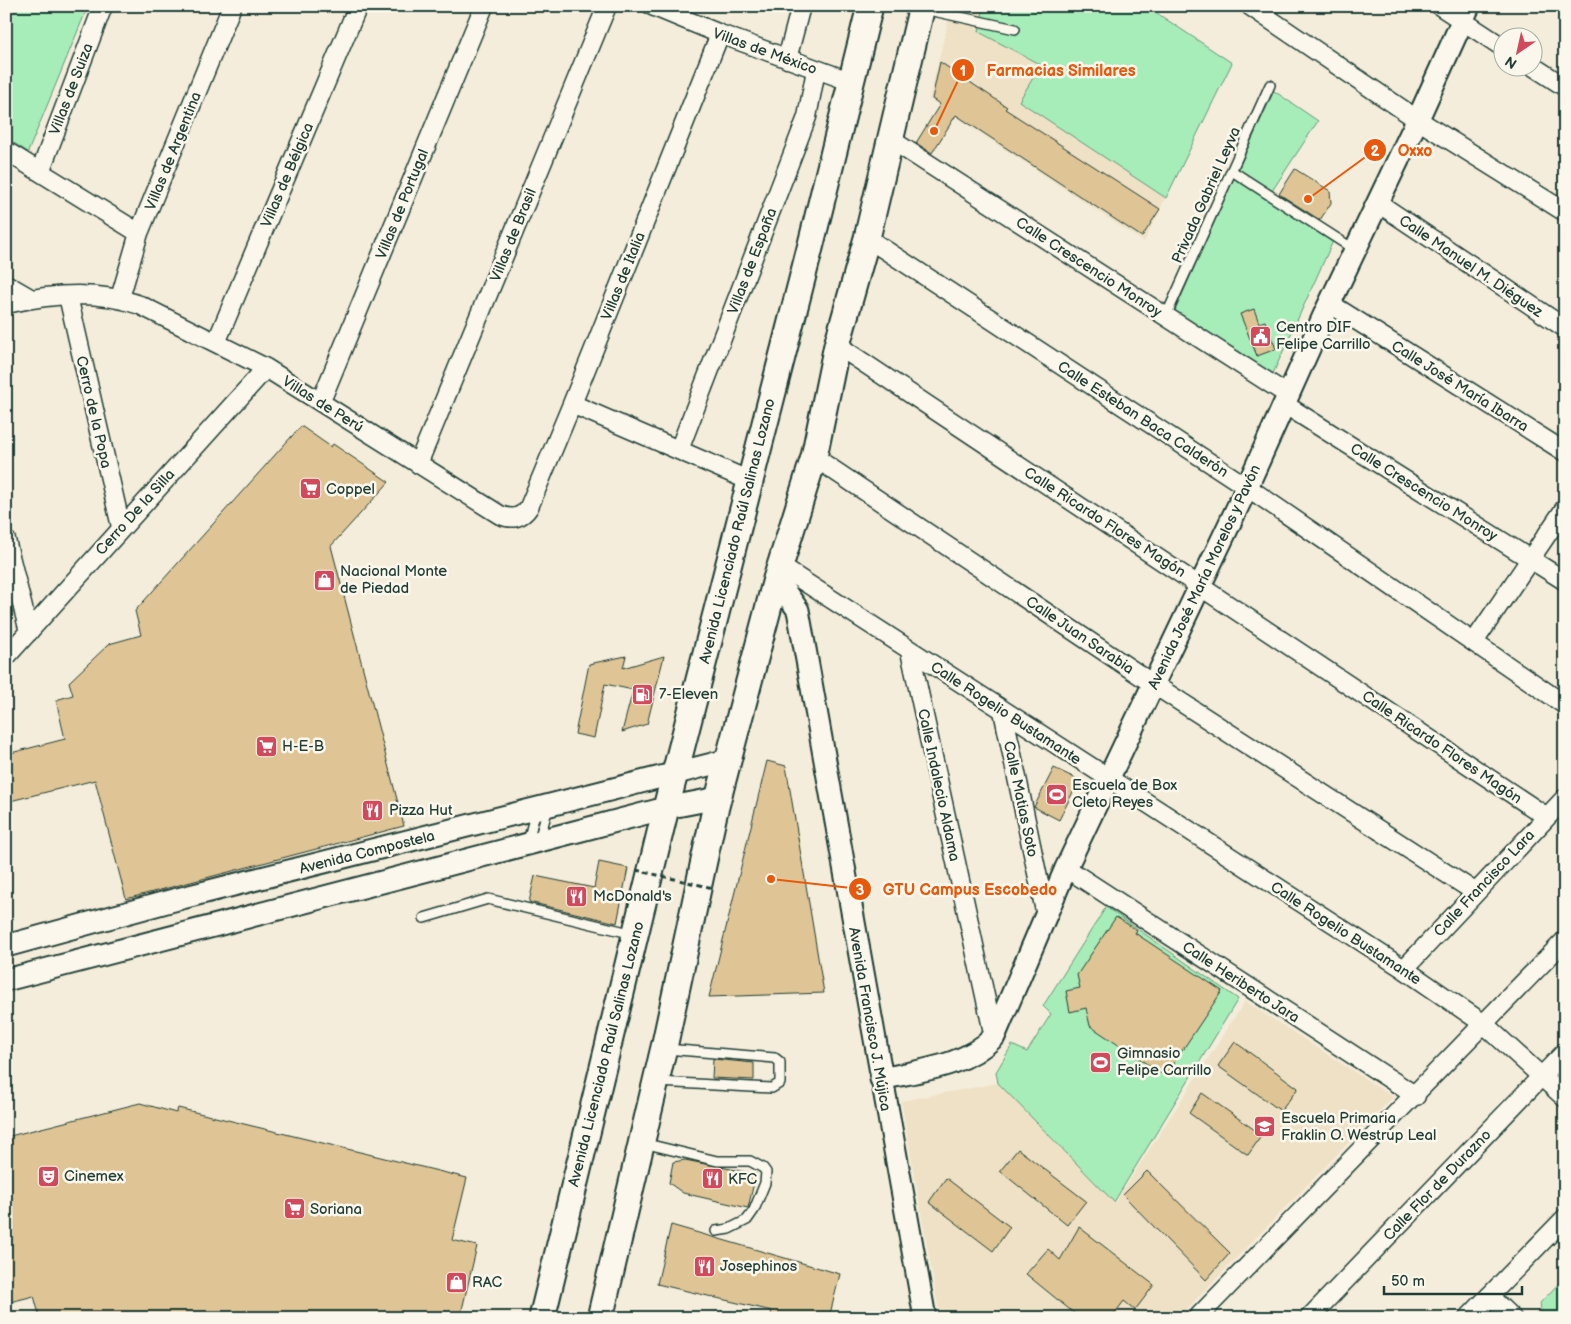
<svg xmlns="http://www.w3.org/2000/svg" width="1571" height="1324" font-family="'Balsamiq Sans',sans-serif">
<rect width="100%" height="100%" fill="#f5eddb"/>
<filter id="ink" filterUnits="userSpaceOnUse"><feTurbulence type="fractalNoise" baseFrequency=".02" numOctaves="2"/><feDisplacementMap in="SourceGraphic" scale="10" xChannelSelector="R" yChannelSelector="G"/><feConvolveMatrix kernelMatrix="1 2 1 2 8 2 1 2 1" color-interpolation-filters="sRGB"/></filter>
<g filter="url(#ink)">
<!-- built -->
<path fill="#eee1c6" d="M 952,6 L 1146,6 L 1232,63 L 1144,242 L 929,99 Z
M 1245,1001 L 1393,1097 L 1178,1318 L 940,1318 L 901,1101 L 998,1083 L 1115,1203 Z"/>
<!-- green -->
<path fill="#a7edba" stroke="#639577" d="M 6,6 L 88,6 L 28,152 L 6,138 Z
M 984,6 L 1146,6 L 1232,63 L 1166,198 L 1019,101 L 1041,65 L 979,32 Z
M 1274,91 L 1318,121 L 1272,191 L 1238,170 Z
M 1234,178 L 1333,241 L 1271,378 L 1174,313 Z
M 1106,907 L 1238,999 L 1114,1202 L 998,1083 L 996,1072 L 1012,1045 L 1027,1052 L 1051,1014 L 1043,1006 Z
M 1565,1277 L 1565,1318 L 1542,1318 L 1540,1303 Z"/>
<!-- building -->
<path fill="#dfc595" stroke="#1f3d34" d="M 940,62 L 1007,107 L 1005,109 L 1160,209 L 1142,237 L 956,115 L 932,153 L 916,143 L 940,104 L 932,99 Z
M 1295,169 L 1330,191 L 1331,203 L 1320,220 L 1279,194 Z
M 1254,309 L 1259,323 L 1265,321 L 1276,349 L 1257,356 L 1240,314 Z
M 301,426 L 331,447 L 333,444 L 389,482 L 331,546 L 404,826 L 126,899 L 95,780 L 6,802 L 6,765 L 10,764 L 7,754 L 65,739 L 56,700 L 73,695 L 69,682 L 109,644 L 141,635 L 135,611 Z
M 626,656 L 623,668 L 664,656 L 647,724 L 622,732 L 633,690 L 605,684 L 594,738 L 575,734 L 589,664 Z
M 767,761 L 786,766 L 824,993 L 709,997 Z
M 1054,768 L 1079,780 L 1059,820 L 1034,807 Z
M 599,862 L 628,868 L 617,923 L 529,902 L 535,876 L 594,888 Z
M 1116,917 L 1137,930 L 1135,933 L 1222,991 L 1165,1076 L 1090,1026 L 1086,1008 L 1070,1012 L 1066,991 L 1080,988 L 1077,975 Z
M 1235,1042 L 1298,1088 L 1281,1111 L 1218,1066 Z
M 713,1059 L 754,1063 L 754,1080 L 712,1078 Z
M 1202,1093 L 1262,1135 L 1248,1155 L 1189,1113 Z
M 140,1103 L 176,1113 L 178,1108 L 467,1178 L 452,1240 L 477,1246 L 460,1318 L 40,1318 L 34,1296 L 6,1303 L 6,1137 Z
M 1018,1149 L 1086,1201 L 1067,1225 L 1000,1171 Z
M 685,1160 L 756,1174 L 748,1208 L 683,1193 L 669,1183 L 673,1162 Z
M 1147,1171 L 1230,1253 L 1206,1280 L 1123,1195 Z
M 946,1178 L 1010,1227 L 993,1251 L 929,1202 Z
M 671,1225 L 840,1274 L 829,1318 L 770,1318 L 772,1311 L 657,1284 Z
M 1079,1227 L 1154,1285 L 1135,1310 L 1124,1301 L 1111,1318 L 1080,1318 L 1026,1274 L 1048,1249 L 1060,1260 Z"/>
<g fill="none" stroke-linecap="round" stroke-linejoin="round">
<defs>
<path id="service" d="M 924,9 L 1015,29
M 1232,171 L 1355,250
M 1166,316 L 1270,85
M 539,841 L 548,807
M 528,842 L 536,809
M 424,918 L 488,899 L 634,934
M 658,1082 L 772,1088 L 780,1083 L 780,1062 L 775,1058 L 666,1049
M 643,1143 L 717,1161 L 750,1161 L 763,1168 L 766,1172 L 765,1183 L 754,1210 L 747,1220 L 729,1229 L 716,1231"/>
<path id="minor" d="M 652,6 L 720,34 L 852,82
M 1250,6 L 1418,120 L 1565,212
M 1440,6 L 1504,48
M 787,59 L 801,6
M 1534,67 L 1565,87
M 890,139 L 1288,395
M 6,151 L 139,233
M 40,172 L 103,6
M 1378,203 L 1565,328
M 867,238 L 1247,487 L 1565,705
M 6,284 L 32,299
M 68,296 L 121,527
M 120,298 L 139,233 L 232,6
M 1329,303 L 1565,452
M 6,304 C 49,294 99,290 140,305 L 266,368 L 500,515 C 512,520 522,518 529,507 L 572,404 L 720,34
M 216,343 L 358,6
M 837,345 L 1547,817
M 321,401 L 484,6
M 572,404 L 750,481
M 1284,404 L 1565,581
M 679,450 L 807,117 L 816,70
M 814,457 L 1153,684 L 1475,892
M 418,464 L 607,6
M 6,540 L 29,632
M 780,566 L 1404,969 L 1484,1024 L 1565,1098
M 1474,642 L 1565,508
M 910,651 L 994,1037
M 6,657 L 266,368
M 1003,711 L 1046,916
M 1066,868 L 1416,1096
M 1404,969 L 1565,798
M 1489,1296 L 1512,1318
M 1197,1318 L 1565,940
M 1309,1318 L 1565,1052
M 1468,1318 L 1565,1218"/>
<path id="tertiary" d="M 776,579 L 798,610 L 925,1318
M 6,946 L 170,901 L 728,760
M 6,980 L 666,808 L 718,798
M 881,1079 C 921,1070 964,1067 994,1037 L 1066,868 L 1247,487 L 1325,313 L 1422,110 L 1469,6"/>
<path id="secondary" d="M 542,1318 L 666,808 L 809,252 L 870,6
M 600,1318 L 665,1043 L 714,814 L 776,579 L 814,457 L 837,345 L 867,238 L 922,6"/>
</defs>
<!-- service casing -->
<use href="#service" stroke="#1f3d34" stroke-width="12"/>
<!-- minor casing -->
<use href="#minor" stroke="#1f3d34" stroke-width="21"/>
<!-- tertiary casing -->
<use href="#tertiary" stroke="#1f3d34" stroke-width="25"/>
<!-- secondary casing -->
<use href="#secondary" stroke="#1f3d34" stroke-width="29"/>
<!-- service -->
<use href="#service" stroke="#fbf7ec" stroke-width="9"/>
<!-- minor -->
<use href="#minor" stroke="#fbf7ec" stroke-width="18"/>
<!-- tertiary -->
<use href="#tertiary" stroke="#fbf7ec" stroke-width="21"/>
<!-- secondary -->
<use href="#secondary" stroke="#fbf7ec" stroke-width="25"/>
<!-- path-bridge -->
<path stroke="#1f3d34" stroke-width="3" stroke-dasharray="5 4" stroke-linecap="butt" d="M 636,870 L 713,888"/>
</g>
</g>
<!-- icons -->
<defs>
<symbol id="civic-square" viewBox="-11 -11 22 22"><rect x="-9" y="-9" width="18" height="18" rx="4" fill="#d1495b" stroke="#fbf7ec"/><path d="M-.6-6.5H3V-4.5H.6V-3L4-1V1h2V6H-6V1h2V-1L-.6-3ZM-1.2 2.5V6h2.4V2.5Z" fill="#fff"/></symbol>
<symbol id="supermarket-square" viewBox="-11 -11 22 22"><rect x="-9" y="-9" width="18" height="18" rx="4" fill="#d1495b" stroke="#fbf7ec"/><path d="M-6-5.5h2.5l.6 2H6L4.5 2H-2.5L-4.4-4H-6ZM-1.5 3.2a1.3 1.3 0 1 0 .1 0ZM3 3.2a1.3 1.3 0 1 0 .1 0Z" fill="#fff"/></symbol>
<symbol id="shop-square" viewBox="-11 -11 22 22"><rect x="-9" y="-9" width="18" height="18" rx="4" fill="#d1495b" stroke="#fbf7ec"/><path d="M-5-2.5h2.3a2.7 3.5 0 0 1 5.4 0H5L5.5 6h-11ZM-1.5-2.5h3a1.5 2.3 0 0 0-3 0Z" fill="#fff"/></symbol>
<symbol id="fuel-square" viewBox="-11 -11 22 22"><rect x="-9" y="-9" width="18" height="18" rx="4" fill="#d1495b" stroke="#fbf7ec"/><path d="M-5.5-6h7V0h2V4h1.3V-2.5L3-4.5l.8-.8L6-3V5H2.5V1h-1V6h-7ZM-4.2-4.7v3.2H.2V-4.7Z" fill="#fff"/></symbol>
<symbol id="stadium-square" viewBox="-11 -11 22 22"><rect x="-9" y="-9" width="18" height="18" rx="4" fill="#d1495b" stroke="#fbf7ec"/><path d="M0-5a6.5 5 0 1 0 0 10a6.5 5 0 1 0 0-10ZM-3.5-1.8h7v3.6h-7Z" fill="#fff"/></symbol>
<symbol id="restaurant-square" viewBox="-11 -11 22 22"><rect x="-9" y="-9" width="18" height="18" rx="4" fill="#d1495b" stroke="#fbf7ec"/><path d="M-5-6h1v4h1v-4h1v4h1v-4h1v5L-1.5 .5V6h-2V.5L-5-1ZM5-6V6H3V1.5H1.5Q1.5-4 5-6Z" fill="#fff"/></symbol>
<symbol id="school-square" viewBox="-11 -11 22 22"><rect x="-9" y="-9" width="18" height="18" rx="4" fill="#d1495b" stroke="#fbf7ec"/><path d="M0-5L7-2L0 1L-7-2ZM-4 1L0 2.5L4 1V4Q0 6-4 4Z" fill="#fff"/></symbol>
<symbol id="theatre-square" viewBox="-11 -11 22 22"><rect x="-9" y="-9" width="18" height="18" rx="4" fill="#d1495b" stroke="#fbf7ec"/><path d="M-5-5.5Q0-4 5-5.5V0Q5 5 0 6Q-5 5-5 0ZM-3.3-2.5H-1v1.5H-3.3ZM1-2.5H3.3v1.5H1ZM-2.8 1Q0 5.5 2.8 1Z" fill="#fff"/></symbol>
</defs>
<g fill-rule="evenodd">
<use href="#civic-square" x="1248" y="324" width="25" height="25"/>
<use href="#supermarket-square" x="298" y="476" width="25" height="25"/>
<use href="#shop-square" x="312" y="568" width="25" height="25"/>
<use href="#fuel-square" x="630" y="682" width="25" height="25"/>
<use href="#supermarket-square" x="254" y="734" width="25" height="25"/>
<use href="#stadium-square" x="1044" y="782" width="25" height="25"/>
<use href="#restaurant-square" x="360" y="798" width="25" height="25"/>
<use href="#restaurant-square" x="564" y="884" width="25" height="25"/>
<use href="#stadium-square" x="1088" y="1050" width="25" height="25"/>
<use href="#school-square" x="1252" y="1114" width="25" height="25"/>
<use href="#theatre-square" x="36" y="1164" width="25" height="25"/>
<use href="#restaurant-square" x="700" y="1166" width="25" height="25"/>
<use href="#supermarket-square" x="282" y="1196" width="25" height="25"/>
<use href="#restaurant-square" x="692" y="1254" width="25" height="25"/>
<use href="#shop-square" x="444" y="1270" width="25" height="25"/>
</g>
<g text-anchor="middle" stroke-width="5" stroke-linejoin="round" paint-order="stroke">
<!-- street labels -->
<g font-size="15" fill="#1f3d34" stroke="#fbf7ec">
<text transform="translate(765 51) rotate(20)" y="5">Villas de México</text>
<text transform="translate(71 89) rotate(-69)" y="5">Villas de Suiza</text>
<text transform="translate(173 151) rotate(-68)" y="5">Villas de Argentina</text>
<text transform="translate(287 175) rotate(-67)" y="5">Villas de Bélgica</text>
<text transform="translate(1206 195) rotate(-66)" y="5">Privada Gabriel Leyva</text>
<text transform="translate(402 204) rotate(-68)" y="5">Villas de Portugal</text>
<text transform="translate(513 235) rotate(-68)" y="5">Villas de Brasil</text>
<text transform="translate(752 261) rotate(-69)" y="5">Villas de España</text>
<text transform="translate(1471 266) rotate(34)" y="5">Calle Manuel M. Diéguez</text>
<text transform="translate(1089 267) rotate(33)" y="5">Calle Crescencio Monroy</text>
<text transform="translate(623 276) rotate(-68)" y="5">Villas de Italia</text>
<text transform="translate(1460 386) rotate(32)" y="5">Calle José María Ibarra</text>
<text transform="translate(323 404) rotate(32)" y="5">Villas de Perú</text>
<text transform="translate(94 412) rotate(77)" y="5">Cerro de la Popa</text>
<text transform="translate(1143 419) rotate(33)" y="5">Calle Esteban Baca Calderón</text>
<text transform="translate(1424 492) rotate(32)" y="5">Calle Crescencio Monroy</text>
<text transform="translate(135 512) rotate(-48)" y="5">Cerro De la Silla</text>
<text transform="translate(1105 522) rotate(33)" y="5">Calle Ricardo Flores Magón</text>
<text transform="translate(737 531) rotate(-76)" y="5">Avenida Licenciado Raúl Salinas Lozano</text>
<text transform="translate(1204 577) rotate(-65)" y="5">Avenida José María Morelos y Pavón</text>
<text transform="translate(1080 635) rotate(34)" y="5">Calle Juan Sarabia</text>
<text transform="translate(1006 713) rotate(33)" y="5">Calle Rogelio Bustamante</text>
<text transform="translate(1442 747) rotate(34)" y="5">Calle Ricardo Flores Magón</text>
<text transform="translate(939 785) rotate(78)" y="5">Calle Indalecio Aldama</text>
<text transform="translate(1021 799) rotate(78)" y="5">Calle Matias Soto</text>
<text transform="translate(367 852) rotate(-14)" y="5">Avenida Compostela</text>
<text transform="translate(1484 883) rotate(-47)" y="5">Calle Francisco Lara</text>
<text transform="translate(1346 933) rotate(33)" y="5">Calle Rogelio Bustamante</text>
<text transform="translate(1241 982) rotate(33)" y="5">Calle Heriberto Jara</text>
<text transform="translate(870 1019) rotate(80)" y="5">Avenida Francisco J. Mújica</text>
<text transform="translate(606 1054) rotate(-76)" y="5">Avenida Licenciado Raúl Salinas Lozano</text>
<text transform="translate(1437 1185) rotate(-46)" y="5">Calle Flor de Durazno</text>
</g>
<!-- poi labels -->
<g font-size="15" fill="#1f3d34" stroke="#fbf7ec" text-anchor="start">
<text x="1276" y="332">Centro DIF<tspan x="1276" dy="17">Felipe Carrillo</tspan></text>
<text x="326" y="494">Coppel</text>
<text x="340" y="576">Nacional Monte<tspan x="340" dy="17">de Piedad</tspan></text>
<text x="659" y="699">7-Eleven</text>
<text x="282" y="751">H-E-B</text>
<text x="1072" y="790">Escuela de Box<tspan x="1072" dy="17">Cleto Reyes</tspan></text>
<text x="389" y="815">Pizza Hut</text>
<text x="593" y="901">McDonald's</text>
<text x="1117" y="1058">Gimnasio<tspan x="1117" dy="17">Felipe Carrillo</tspan></text>
<text x="1281" y="1123">Escuela Primaria<tspan x="1281" dy="17">Fraklin O. Westrup Leal</tspan></text>
<text x="64" y="1181">Cinemex</text>
<text x="728" y="1184">KFC</text>
<text x="310" y="1214">Soriana</text>
<text x="720" y="1271">Josephinos</text>
<text x="472" y="1287">RAC</text>
</g>
</g>
<!-- callouts -->
<path fill="none" stroke="#e8590c" stroke-width="2" d="M934 131L963 70M1308 199L1375 150M771 879L860 889"/>
<g fill="#e8590c" stroke="#fbf7ec" stroke-width="2">
<circle cx="934" cy="131" r="5"/>
<circle cx="1308" cy="199" r="5"/>
<circle cx="771" cy="879" r="5"/>
<circle cx="963" cy="70" r="12"/>
<circle cx="1375" cy="150" r="12"/>
<circle cx="860" cy="889" r="12"/>
</g>
<g font-size="15" text-anchor="middle" font-weight="bold" fill="#fff">
<text x="963" y="76">1</text>
<text x="1375" y="156">2</text>
<text x="860" y="895">3</text>
</g>
<g font-size="16" text-anchor="middle" font-weight="bold" fill="#e8590c" stroke="#fbf7ec" stroke-width="5" stroke-linejoin="round" paint-order="stroke">
<text x="1061" y="76">Farmacias Similares</text>
<text x="1415" y="156">Oxxo</text>
<text x="970" y="895">GTU Campus Escobedo</text>
</g>
<!-- margin -->
<rect width="1571" height="1324" fill="none" stroke="#fbf7ec" stroke-width="25"/>
<rect x="12" y="12" width="1546" height="1299" fill="none" stroke="#1f3d34" stroke-width="2" filter="url(#ink)"/>
<!-- north arrow -->
<g transform="translate(1518 52) rotate(214)"><circle r="24" fill="#fbf7ec" stroke="#a3ada2"/>
<path d="M0-4L9 19L0 12L-9 19Z" fill="#d1495b"/>
<text y="-8" font-size="14" font-weight="bold" text-anchor="middle" fill="#1f3d34">N</text>
</g>
<!-- scale -->
<path d="M1384 1286v8h138v-8" fill="none" stroke="#1f3d34" stroke-width="2.5"/>
<text x="1391" y="1286" font-size="15" fill="#1f3d34" stroke="#fbf7ec" stroke-width="4" paint-order="stroke">50 m</text>
</svg>
